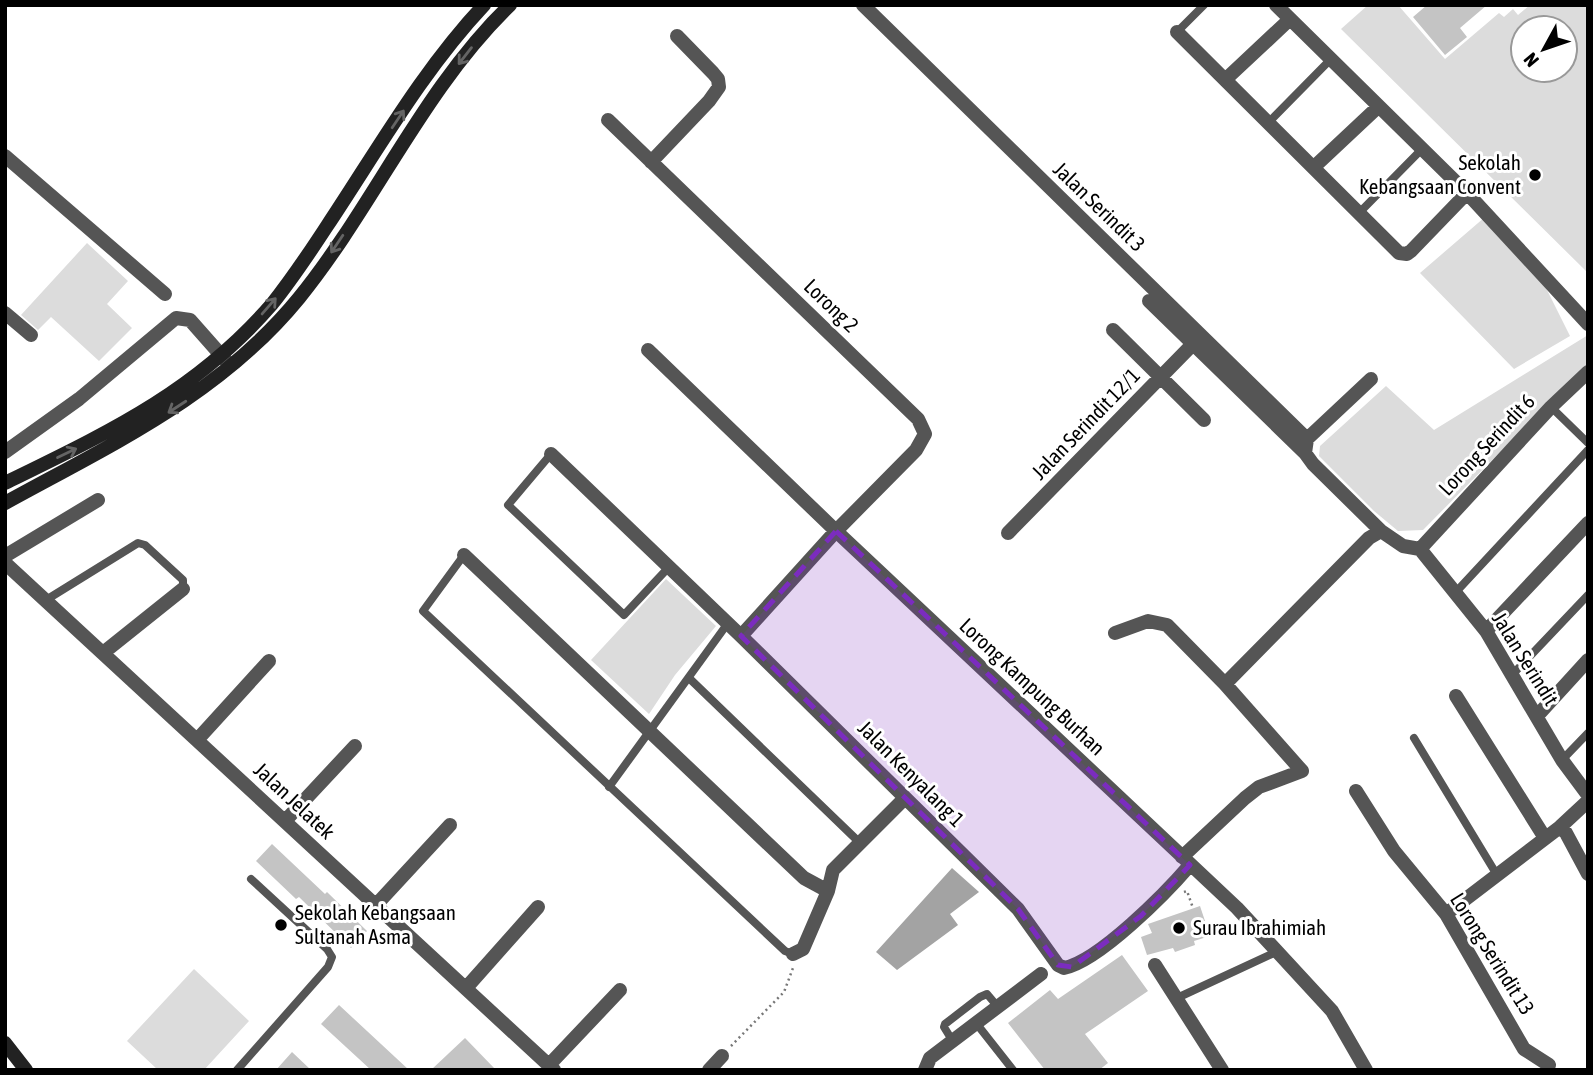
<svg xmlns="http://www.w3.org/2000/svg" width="1593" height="1075" font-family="'Asap Condensed',sans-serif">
<rect width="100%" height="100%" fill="#fff"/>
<!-- green -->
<path fill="#dcdcdc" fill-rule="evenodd" d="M 1368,5 L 1398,5 L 1445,59 L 1499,13 L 1504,17 L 1513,9 L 1518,15 L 1530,5 L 1588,5 L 1588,273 L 1341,29 ZM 1523,28 L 1565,28 L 1565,70 L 1523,70 Z
M 1485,217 L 1543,282 L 1570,336 L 1514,369 L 1420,273 Z
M 87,243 L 128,281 L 107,304 L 132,328 L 99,361 L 51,317 L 38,330 L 21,315 Z
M 1588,335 L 1588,363 L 1423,530 L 1398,531 L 1374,511 L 1319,456 L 1320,446 L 1386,386 L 1434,430 Z
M 666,579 L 716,626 L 675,675 L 649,714 L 591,660 Z
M 194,969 L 249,1021 L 204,1070 L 158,1070 L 127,1041 Z"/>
<!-- water -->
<path fill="#a3a3a3" d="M 952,868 L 979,892 L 950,914 L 958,925 L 897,970 L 876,952 Z"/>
<!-- building -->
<path fill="#c4c4c4" d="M 1427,5 L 1487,5 L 1460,28 L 1467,37 L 1445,55 L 1413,17 Z
M 272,844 L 325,894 L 327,892 L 367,931 L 351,948 L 299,897 L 296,899 L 256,861 Z
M 1200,906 L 1210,936 L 1194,941 L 1195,945 L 1175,952 L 1173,948 L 1147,955 L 1141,937 L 1152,933 L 1148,924 Z
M 1122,955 L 1148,991 L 1085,1034 L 1108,1063 L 1099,1070 L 1045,1070 L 1008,1023 L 1050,990 L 1058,999 Z
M 339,1005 L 409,1070 L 371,1070 L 321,1024 Z
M 465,1038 L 496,1070 L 431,1070 Z
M 292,1052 L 311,1070 L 276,1070 Z"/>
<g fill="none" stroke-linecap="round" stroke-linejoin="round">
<!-- path -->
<path stroke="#777" stroke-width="2.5" stroke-dasharray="2 3.5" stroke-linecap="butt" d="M 1184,892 L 1187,891 L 1193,908
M 731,1046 L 784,992 L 793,968"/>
<!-- lane -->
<path stroke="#555" stroke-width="8" d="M 1177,32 L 1204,5
M 1269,122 L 1330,60
M 1360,212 L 1422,149
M 1551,407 L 1588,443
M 551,454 L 508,505 L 624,615 L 669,567
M 464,555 L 423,611 L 785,951 L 793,954
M 1455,593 L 1588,450
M 46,600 L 138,543 L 145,545 L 183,580 L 183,589
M 1512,675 L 1588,595
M 690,679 L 859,842
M 1414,738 L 1497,875
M 1562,760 L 1588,733
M 609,787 L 728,623
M 1177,998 L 1278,951
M 976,1023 L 1013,1070
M 952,1040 L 944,1027 L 945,1024 L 980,997 L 987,994 L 998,1007
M 237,1070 L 328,967 L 332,957 L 327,949 L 251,879"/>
<!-- street -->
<path stroke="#555" stroke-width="14" d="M 863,5 L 1307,439
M 1276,5 L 1467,193 L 1588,324
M 1177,32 L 1399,253 L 1407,254 L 1411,251 L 1467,193
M 1226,79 L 1289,20
M 608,120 L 918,419 L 925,434 L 916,450 L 836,531 L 741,636
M 5,156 L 165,294
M 651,162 L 709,101 L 719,87 L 718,79 L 713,73 L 677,36
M 1314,167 L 1378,107
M 1149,301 L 1305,453
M 5,313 L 31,335
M 1113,330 L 1204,420
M 648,350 L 836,531 L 1237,908 L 1332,1011 L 1366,1070
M 1371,379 L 1307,439 L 1305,453 L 1313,464 L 1381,531 L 1403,546 L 1420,549
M 5,452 L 79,399 L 176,318 L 190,320 L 228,363
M 551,454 L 741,636 L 1018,909 L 1058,965 L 1064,968 C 1099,961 1166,893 1190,865
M 1008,533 L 1193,344
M 1420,549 L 1486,631 L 1562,760 L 1588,795
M 1420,549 L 1551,407 L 1588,372
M 464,555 L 804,878 L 828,891
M 5,556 L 98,500
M 5,563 L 554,1070
M 1486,631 L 1588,523
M 1115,633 L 1148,621 L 1167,625 L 1225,684
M 103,653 L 183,589
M 1456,696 L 1545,838
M 1537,716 L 1588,660
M 197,740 L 269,661
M 1356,791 L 1394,851 L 1446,914 L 1524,1049 L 1549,1065
M 285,821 L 355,746
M 1560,827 L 1566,833 L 1588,874
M 1182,857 L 1245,798 L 1259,787 L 1302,771 L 1225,684 L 1369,538 L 1381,531
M 376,905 L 450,825
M 1446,914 L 1560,827 L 1588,801
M 793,954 L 803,949 L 828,891 L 833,870 L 905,798
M 1155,965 L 1222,1070
M 466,988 L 538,907
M 549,1065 L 620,990
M 709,1070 L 722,1056
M 925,1070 L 930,1058 L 1041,974"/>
<!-- secondary -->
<path stroke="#222" stroke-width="14" d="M 5,483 C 107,433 196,392 272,304 C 292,279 310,252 327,226 C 377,151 422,71 484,5
M 5,503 C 112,444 220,395 299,298 C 375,204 423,89 510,5
M 5,1043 L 26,1070"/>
</g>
<!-- one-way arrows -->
<defs><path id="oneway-shaft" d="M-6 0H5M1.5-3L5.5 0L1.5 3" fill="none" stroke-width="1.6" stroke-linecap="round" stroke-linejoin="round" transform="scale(1.75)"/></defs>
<g stroke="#646464">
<use href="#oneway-shaft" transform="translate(465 56) rotate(128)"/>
<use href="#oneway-shaft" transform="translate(398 119) rotate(-56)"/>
<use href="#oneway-shaft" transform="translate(337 244) rotate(124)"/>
<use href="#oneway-shaft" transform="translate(269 306) rotate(-49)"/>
<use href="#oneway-shaft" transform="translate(177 407) rotate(147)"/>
<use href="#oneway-shaft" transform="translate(67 453) rotate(-26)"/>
</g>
<!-- marked area -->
<path fill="#7b2cbf" fill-opacity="0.2" stroke="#7b2cbf" stroke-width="5" stroke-dasharray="14 9" stroke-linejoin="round" d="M 836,531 L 1190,865 L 1141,916 L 1072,967 L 1058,965 L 1018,909 L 741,636 Z"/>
<!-- markers -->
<g fill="#000" stroke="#fff" stroke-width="2.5">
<circle cx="1535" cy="175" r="7"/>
<circle cx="281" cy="925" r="7"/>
<circle cx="1179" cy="928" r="7"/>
</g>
<g text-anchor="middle" stroke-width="6" stroke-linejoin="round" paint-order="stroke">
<!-- poi labels -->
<g font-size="21" fill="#000" stroke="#fff" text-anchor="start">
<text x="1521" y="170" text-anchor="end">Sekolah<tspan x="1521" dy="24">Kebangsaan Convent</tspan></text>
<text x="295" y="920">Sekolah Kebangsaan<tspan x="295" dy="24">Sultanah Asma</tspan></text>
<text x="1193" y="935">Surau Ibrahimiah</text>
</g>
<!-- street labels -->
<g font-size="21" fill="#000" stroke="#fff">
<text transform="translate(1099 207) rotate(44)" y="7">Jalan Serindit 3</text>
<text transform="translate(831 306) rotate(44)" y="7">Lorong 2</text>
<text transform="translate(1086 424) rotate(-46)" y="7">Jalan Serindit 12/1</text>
<text transform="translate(1487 445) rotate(-47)" y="7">Lorong Serindit 6</text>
<text transform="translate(1525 659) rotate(58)" y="7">Jalan Serindit</text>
<text transform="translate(1032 687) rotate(43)" y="7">Lorong Kampung Burhan</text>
<text transform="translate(911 774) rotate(45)" y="7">Jalan Kenyalang 1</text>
<text transform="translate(294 801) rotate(43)" y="7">Jalan Jelatek</text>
<text transform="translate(1492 954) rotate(58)" y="7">Lorong Serindit 13</text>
</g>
</g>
<!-- border -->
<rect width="1593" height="1075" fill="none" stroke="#000000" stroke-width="14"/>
<!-- north arrow -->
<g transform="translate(1544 49) rotate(230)"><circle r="33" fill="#ffffff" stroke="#999999" stroke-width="2"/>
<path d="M0-5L12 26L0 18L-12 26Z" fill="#000000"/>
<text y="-10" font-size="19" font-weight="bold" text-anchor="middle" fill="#000000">N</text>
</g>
</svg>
